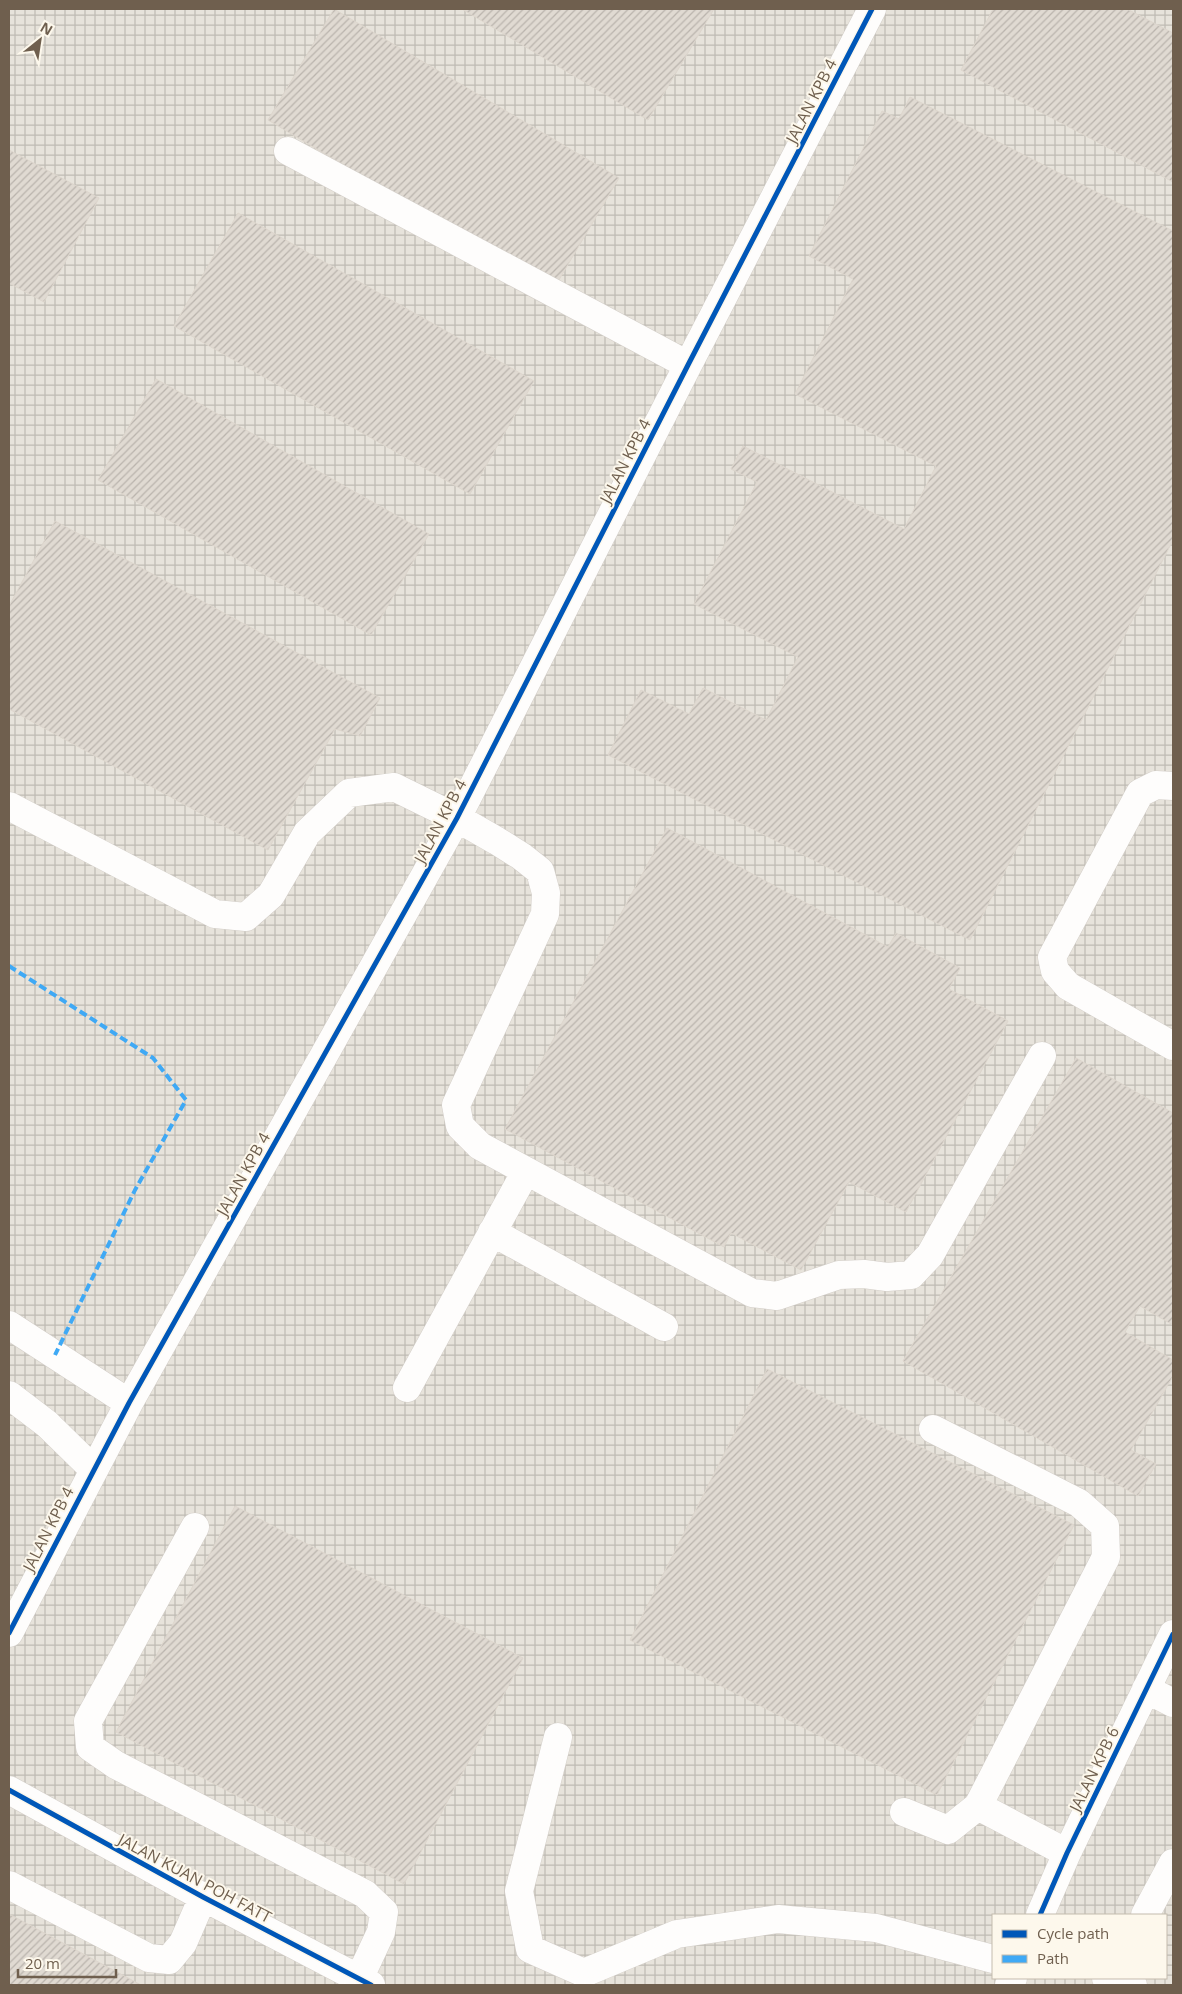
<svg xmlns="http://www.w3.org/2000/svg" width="1182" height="1994" font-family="'Open Sans',sans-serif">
<defs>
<pattern id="industrial-grid" width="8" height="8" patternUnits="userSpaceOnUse" patternTransform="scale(1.25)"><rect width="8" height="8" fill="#e7e3db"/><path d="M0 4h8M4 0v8" fill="none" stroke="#bfbbb4"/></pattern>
<pattern id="building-hatch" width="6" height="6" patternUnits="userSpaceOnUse" patternTransform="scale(1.25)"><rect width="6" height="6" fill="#e0dad2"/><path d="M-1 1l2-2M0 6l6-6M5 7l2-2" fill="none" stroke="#bab4ad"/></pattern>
</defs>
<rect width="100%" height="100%" fill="#f5f2ea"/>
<!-- industrial -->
<path fill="url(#industrial-grid)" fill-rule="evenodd" d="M 9,9 L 1173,9 L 1173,1985 L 9,1985 ZM 993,1915 L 1166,1915 L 1166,1978 L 993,1978 Z"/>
<!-- building -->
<path fill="url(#building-hatch)" stroke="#ddd6cd" d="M 334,9 L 619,178 L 553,290 L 268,120 Z
M 462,9 L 714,9 L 648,120 Z
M 993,9 L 1127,9 L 1173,33 L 1173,182 L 961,70 Z
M 910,97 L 1173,231 L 1173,540 L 970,940 L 608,755 L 641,690 L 689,714 L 703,688 L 766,720 L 798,657 L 694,604 L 757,482 L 731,469 L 743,446 L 904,529 L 936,466 L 795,394 L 853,279 L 809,256 L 882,111 L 899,119 Z
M 9,150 L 99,198 L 44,302 L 9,283 Z
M 238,213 L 534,381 L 470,494 L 174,326 Z
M 156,379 L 429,534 L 371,635 L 98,480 Z
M 55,521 L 380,698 L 360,736 L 335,729 L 268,850 L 9,709 L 9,606 Z
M 667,828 L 888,947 L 896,933 L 960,968 L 949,989 L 1008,1021 L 906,1212 L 849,1182 L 801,1270 L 731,1233 L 724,1247 L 505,1129 Z
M 1076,1058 L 1173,1113 L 1173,1325 L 1140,1306 L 1125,1332 L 1173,1360 L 1173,1376 L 1131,1450 L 1156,1464 L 1138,1496 L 903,1361 Z
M 767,1369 L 1074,1525 L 937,1795 L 630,1640 Z
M 235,1506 L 523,1658 L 404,1884 L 116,1732 Z
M 9,1914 L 141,1985 L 9,1985 Z"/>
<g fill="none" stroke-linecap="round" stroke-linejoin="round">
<defs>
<path id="minor" d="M 288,151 L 688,365
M 1173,786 L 1156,785 L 1140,793 L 1052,957 L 1055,971 L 1068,986 L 1173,1046
M 9,806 L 215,914 L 246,917 L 271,895 L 307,833 L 349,793 L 394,787 L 457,818 L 497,841 L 521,856 L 540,871 L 546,893 L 545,914 L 456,1105 L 460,1126 L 480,1146 L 752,1293 L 777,1296 L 839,1275 L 864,1274 L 887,1277 L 911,1275 L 930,1255 L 1042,1056
M 492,1232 L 664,1327
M 9,1325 L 129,1403
M 407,1388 L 526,1171
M 9,1395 L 47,1424 L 93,1469
M 933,1429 L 1079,1503 L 1105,1526 L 1106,1557 L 978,1806
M 195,1527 L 88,1721 L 90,1747 L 116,1765 L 365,1894 L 384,1912 L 381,1932 L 359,1979
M 9,1633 L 129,1403 L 457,818 L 688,365 L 872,9
M 1146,1689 L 1173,1703
M 558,1737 L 519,1891 L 530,1949 L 584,1973 L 677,1934 L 778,1919 L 876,1928 L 993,1959
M 9,1790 L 203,1897 L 371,1985
M 904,1812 L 948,1830 L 978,1806 L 1067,1853
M 9,1885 L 149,1958 L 169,1960 L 183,1943 L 203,1897
M 1040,1915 L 1067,1853 L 1173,1634
M 1145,1915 L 1173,1863
M 1106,1978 L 1133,1985
M 1009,1985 L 1013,1978"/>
</defs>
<!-- minor casing -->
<use href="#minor" stroke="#d4cfc9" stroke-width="29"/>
<!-- minor -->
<use href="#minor" stroke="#fefdfc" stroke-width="28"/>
<!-- quiet -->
<path stroke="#3fa9f5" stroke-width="4" stroke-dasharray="8 4" stroke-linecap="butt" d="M 9,966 L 153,1058 L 186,1100 L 135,1190 L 55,1355"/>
<defs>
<path id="cycleway" d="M 9,1633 L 129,1403 L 457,818 L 688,365 L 872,9
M 9,1790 L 203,1897 L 371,1985
M 1040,1915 L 1067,1853 L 1173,1634"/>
</defs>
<!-- cycleway casing -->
<use href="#cycleway" stroke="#fdf8ec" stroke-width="8"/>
<!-- cycleway -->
<use href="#cycleway" stroke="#0057b8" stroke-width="5"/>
</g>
<g text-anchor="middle" stroke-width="4" stroke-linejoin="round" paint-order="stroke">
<!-- street labels -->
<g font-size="16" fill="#6f5f4e" stroke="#fdf8ec">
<text transform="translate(811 101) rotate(-63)" y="6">JALAN KPB 4</text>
<text transform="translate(625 461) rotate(-63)" y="6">JALAN KPB 4</text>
<text transform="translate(440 821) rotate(-62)" y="6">JALAN KPB 4</text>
<text transform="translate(243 1174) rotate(-61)" y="6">JALAN KPB 4</text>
<text transform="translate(48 1529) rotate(-63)" y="6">JALAN KPB 4</text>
<text transform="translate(1094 1769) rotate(-64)" y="6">JALAN KPB 6</text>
<text transform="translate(195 1878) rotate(28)" y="6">JALAN KUAN POH FATT</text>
</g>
</g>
<!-- border -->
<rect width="1182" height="1994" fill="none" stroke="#6f5f4e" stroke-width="20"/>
<!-- legend -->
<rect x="992" y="1914" width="175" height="65" fill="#fdf8ec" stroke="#c4bbad"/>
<rect x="1002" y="1930" width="25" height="8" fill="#0057b8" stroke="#c4bbad"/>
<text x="1037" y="1939" font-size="15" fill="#6f5f4e">Cycle path</text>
<rect x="1002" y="1955" width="25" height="8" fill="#3fa9f5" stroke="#c4bbad"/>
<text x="1037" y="1964" font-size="15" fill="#6f5f4e">Path</text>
<!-- north arrow -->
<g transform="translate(40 40) rotate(30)" stroke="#fdf8ec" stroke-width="4" paint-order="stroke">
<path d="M0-4L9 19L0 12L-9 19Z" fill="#6f5f4e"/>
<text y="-8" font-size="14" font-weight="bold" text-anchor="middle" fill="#6f5f4e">N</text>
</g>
<!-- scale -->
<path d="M18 1969v8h98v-8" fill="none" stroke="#6f5f4e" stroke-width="2.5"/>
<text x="25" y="1969" font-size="15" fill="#6f5f4e" stroke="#fdf8ec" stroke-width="4" paint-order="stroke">20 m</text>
</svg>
